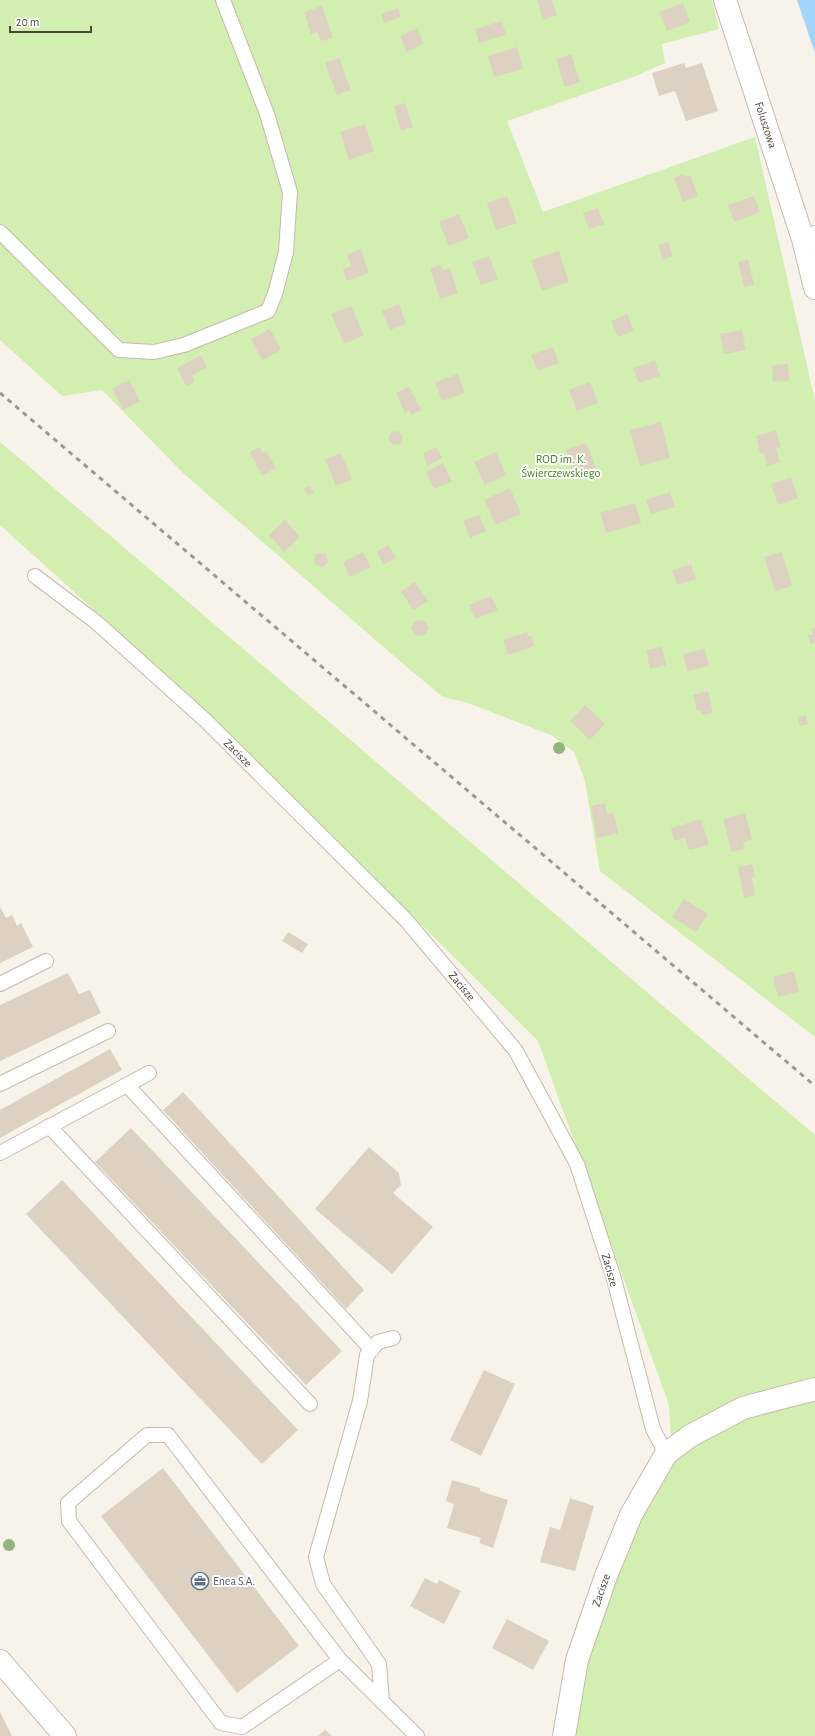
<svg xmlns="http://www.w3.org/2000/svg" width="815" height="1736" font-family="'Alegreya Sans',sans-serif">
<rect width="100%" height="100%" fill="#f7f3eb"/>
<!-- green -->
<path fill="#d2eeb0" d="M 0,0 L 712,0 L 719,29 L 662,44 L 665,63 L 636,76 L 507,121 L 543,212 L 755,137 L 815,401 L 815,1037 L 600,871 L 585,781 L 574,752 L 551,735 L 468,703 L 443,697 L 402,663 L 183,473 L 102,390 L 62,396 L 0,340 Z
M 0,442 L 815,1135 L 815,1736 L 574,1736 L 576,1716 L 597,1626 L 630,1534 L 672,1458 L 669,1405 L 538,1041 L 217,721 L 0,525 Z"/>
<!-- water -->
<path fill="#a2d5f8" d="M 797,0 L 815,0 L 815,53 Z"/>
<!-- building -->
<path fill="#ddd2c1" d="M 537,0 L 552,0 L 557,15 L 543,20 Z
M 683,3 L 690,22 L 667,31 L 659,12 Z
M 322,6 L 333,38 L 321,41 L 317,32 L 311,34 L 304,12 Z
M 398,8 L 401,17 L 384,23 L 381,14 Z
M 502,21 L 506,35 L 479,43 L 475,29 Z
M 417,28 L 424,44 L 407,52 L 400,36 Z
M 517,47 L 523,69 L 494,77 L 488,56 Z
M 571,54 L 580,82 L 565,87 L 556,59 Z
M 339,58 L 351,90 L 337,95 L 325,63 Z
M 684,63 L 686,68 L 702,63 L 718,111 L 686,121 L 675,91 L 659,96 L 652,73 Z
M 405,103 L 413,127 L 401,131 L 394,106 Z
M 365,124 L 374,151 L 349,160 L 340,132 Z
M 683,174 L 685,177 L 690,175 L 698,196 L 683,202 L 674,178 Z
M 507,196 L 517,223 L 496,230 L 487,203 Z
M 754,196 L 760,212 L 734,222 L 728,205 Z
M 598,208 L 604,224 L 589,229 L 583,213 Z
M 459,214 L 469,238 L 449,246 L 439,222 Z
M 668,242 L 673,256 L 663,260 L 658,245 Z
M 361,249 L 369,273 L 347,281 L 343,269 L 351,266 L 347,254 Z
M 559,251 L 569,282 L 542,291 L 531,260 Z
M 489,256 L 498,279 L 481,285 L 472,262 Z
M 748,259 L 754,285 L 744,287 L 738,262 Z
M 441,265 L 443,270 L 450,268 L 458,293 L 440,299 L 430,268 Z
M 399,304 L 406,324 L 390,330 L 382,311 Z
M 351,306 L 364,335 L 344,344 L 331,314 Z
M 627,314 L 634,331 L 618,337 L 611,321 Z
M 270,329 L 281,350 L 262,360 L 251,339 Z
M 742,330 L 746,350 L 724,354 L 720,334 Z
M 553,347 L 559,363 L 538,371 L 531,355 Z
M 201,355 L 207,367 L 192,375 L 195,382 L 186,386 L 177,368 Z
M 655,361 L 660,376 L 638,383 L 633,368 Z
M 788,364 L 789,381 L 773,382 L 772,365 Z
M 458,374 L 465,393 L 442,401 L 435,382 Z
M 129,380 L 140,401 L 123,410 L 112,388 Z
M 590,382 L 598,403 L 577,411 L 569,390 Z
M 409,386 L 421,410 L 411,415 L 409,410 L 405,413 L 396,393 Z
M 661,422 L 670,458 L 640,466 L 630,430 Z
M 776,430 L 781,447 L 776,448 L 780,462 L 767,466 L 764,453 L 760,453 L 756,436 Z
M 399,431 L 403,438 L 400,444 L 393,445 L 388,438 L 392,432 Z
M 586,443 L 596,468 L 576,476 L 566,450 Z
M 259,447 L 263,453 L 266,451 L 276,468 L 262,476 L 250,452 Z
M 436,447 L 442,458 L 428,466 L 423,454 Z
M 496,452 L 506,475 L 485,485 L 474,462 Z
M 341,453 L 352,479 L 336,486 L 325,459 Z
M 443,463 L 452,481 L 434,489 L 426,472 Z
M 791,477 L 798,498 L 778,505 L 771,484 Z
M 310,486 L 314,493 L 308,496 L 304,489 Z
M 510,488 L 521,514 L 496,525 L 484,500 Z
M 670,492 L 675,507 L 651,514 L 646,500 Z
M 635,503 L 641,523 L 606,533 L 600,513 Z
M 479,515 L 486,531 L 470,538 L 463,521 Z
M 285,520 L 300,537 L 284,552 L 269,535 Z
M 389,545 L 396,558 L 383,565 L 377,551 Z
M 363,552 L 371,567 L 350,577 L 343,562 Z
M 782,552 L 792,586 L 775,591 L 764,557 Z
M 325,553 L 328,562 L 322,568 L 314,563 L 315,554 Z
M 691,564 L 696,579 L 677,585 L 672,570 Z
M 415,582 L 428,601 L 413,610 L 401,591 Z
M 491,596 L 498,610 L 475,619 L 469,605 Z
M 423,620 L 429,627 L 425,635 L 416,636 L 411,628 L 415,621 Z
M 815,628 L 815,643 L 810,644 L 808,635 L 813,635 L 812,629 Z
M 527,632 L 528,636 L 531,636 L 535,646 L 508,655 L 503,640 Z
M 662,647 L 666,665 L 650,669 L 646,650 Z
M 705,649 L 709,666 L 687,671 L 683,654 Z
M 708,691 L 713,713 L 702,715 L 700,710 L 697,711 L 693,695 Z
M 585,705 L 605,724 L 590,740 L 570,721 Z
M 806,715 L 808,724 L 800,726 L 798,717 Z
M 605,803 L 607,814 L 614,813 L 618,833 L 597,838 L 591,806 Z
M 745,813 L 752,839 L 743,842 L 745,849 L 732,852 L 723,819 Z
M 701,819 L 709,845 L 689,850 L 685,838 L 674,841 L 671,828 Z
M 752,864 L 755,877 L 752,877 L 755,895 L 744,898 L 738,867 Z
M 684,899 L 708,914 L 696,932 L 672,917 Z
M 0,907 L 6,918 L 12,915 L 17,926 L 21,923 L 33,947 L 0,963 Z
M 288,932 L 308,944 L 302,953 L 282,941 Z
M 794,971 L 799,992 L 778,997 L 773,977 Z
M 68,973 L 79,994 L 90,990 L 101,1013 L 0,1061 L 0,1005 Z
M 110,1049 L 122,1070 L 0,1138 L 0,1110 Z
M 183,1092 L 364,1290 L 346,1309 L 163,1110 Z
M 131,1128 L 342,1351 L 306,1385 L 95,1162 Z
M 369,1147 L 399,1173 L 401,1185 L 393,1193 L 433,1227 L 392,1274 L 315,1209 Z
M 62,1180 L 298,1430 L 262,1464 L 26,1214 Z
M 484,1370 L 515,1384 L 481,1456 L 450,1440 Z
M 163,1468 L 299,1646 L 237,1693 L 101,1516 Z
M 452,1480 L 480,1488 L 480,1491 L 508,1500 L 493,1548 L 479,1543 L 481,1538 L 447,1528 L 454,1504 L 446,1501 Z
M 570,1498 L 594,1506 L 575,1571 L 540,1562 L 550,1527 L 560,1530 Z
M 425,1578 L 437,1584 L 439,1580 L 461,1591 L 444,1624 L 410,1606 Z
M 507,1619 L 549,1641 L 533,1670 L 492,1648 Z
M 0,1712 L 12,1736 L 0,1736 Z
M 325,1730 L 332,1736 L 318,1736 Z"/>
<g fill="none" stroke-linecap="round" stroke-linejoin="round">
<defs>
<path id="lane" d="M 0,232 L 119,350 L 154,352 L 184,345 L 268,311 L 275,294 L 286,252 L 290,192 L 267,114 L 223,0
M 35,576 L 96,622 L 205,720 L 406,920 L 516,1051 L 577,1164 L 614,1279 L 653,1429 L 666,1454
M 0,984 L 46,961
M 0,1084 L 108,1031
M 127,1085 L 372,1350
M 49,1126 L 310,1404
M 0,1153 L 149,1073
M 340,1660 L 242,1727 L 221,1723 L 69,1521 L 68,1503 L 147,1435 L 168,1435 L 340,1660 L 417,1736
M 382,1702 L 379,1664 L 323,1584 L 316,1557 L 360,1401 L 367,1355 L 378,1342 L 393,1338"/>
<path id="street" d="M 725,0 L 803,239 L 815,237
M 803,239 L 815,288
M 0,1661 L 65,1736
M 564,1736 L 577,1660 L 606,1576 L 631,1515 L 666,1454 L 690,1436 L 743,1408 L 815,1389"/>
</defs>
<!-- lane casing -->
<use href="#lane" stroke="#c4bbac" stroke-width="16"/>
<!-- street casing -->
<use href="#street" stroke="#c4bbac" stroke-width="24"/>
<!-- lane -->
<use href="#lane" stroke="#fff" stroke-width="14"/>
<!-- street -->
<use href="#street" stroke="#fff" stroke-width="22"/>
<!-- rail -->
<path stroke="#9a9a9a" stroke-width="3" stroke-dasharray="5 5" stroke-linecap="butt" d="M 0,393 L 815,1086"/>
</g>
<!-- trees -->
<g fill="#95b47c">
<circle cx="559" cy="748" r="6"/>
<circle cx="9" cy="1545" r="6"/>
</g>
<!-- icons -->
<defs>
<symbol id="office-ring" viewBox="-11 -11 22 22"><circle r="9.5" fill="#fff" stroke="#5c6f8a" stroke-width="1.5"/><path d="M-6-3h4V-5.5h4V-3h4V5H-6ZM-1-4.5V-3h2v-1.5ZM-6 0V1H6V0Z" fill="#5c6f8a"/></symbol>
</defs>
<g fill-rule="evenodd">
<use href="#office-ring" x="190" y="1571" width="20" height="20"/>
</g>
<g text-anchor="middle" stroke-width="4" stroke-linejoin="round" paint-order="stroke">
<!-- street labels -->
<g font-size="12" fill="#4c4437" stroke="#fff">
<text transform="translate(766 125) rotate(72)" y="4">Foluszowa</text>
<text transform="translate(238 753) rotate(45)" y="4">Zacisze</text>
<text transform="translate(462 986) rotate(50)" y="4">Zacisze</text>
<text transform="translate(610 1270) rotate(74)" y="4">Zacisze</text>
<text transform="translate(601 1590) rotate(-71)" y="4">Zacisze</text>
</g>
<!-- park labels -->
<g font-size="12" fill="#458021" stroke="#fff">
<text x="561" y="463">ROD im. K.<tspan x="561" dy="14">Świerczewskiego</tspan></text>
</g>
<!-- service labels -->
<g font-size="12" fill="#4e5e75" stroke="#fff" text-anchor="start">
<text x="213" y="1585">Enea S.A.</text>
</g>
</g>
<!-- scale -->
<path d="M10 26v6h81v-6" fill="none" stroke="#4c4437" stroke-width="2"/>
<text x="16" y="26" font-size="12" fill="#4c4437" stroke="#ffffff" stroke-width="3" paint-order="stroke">20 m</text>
</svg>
